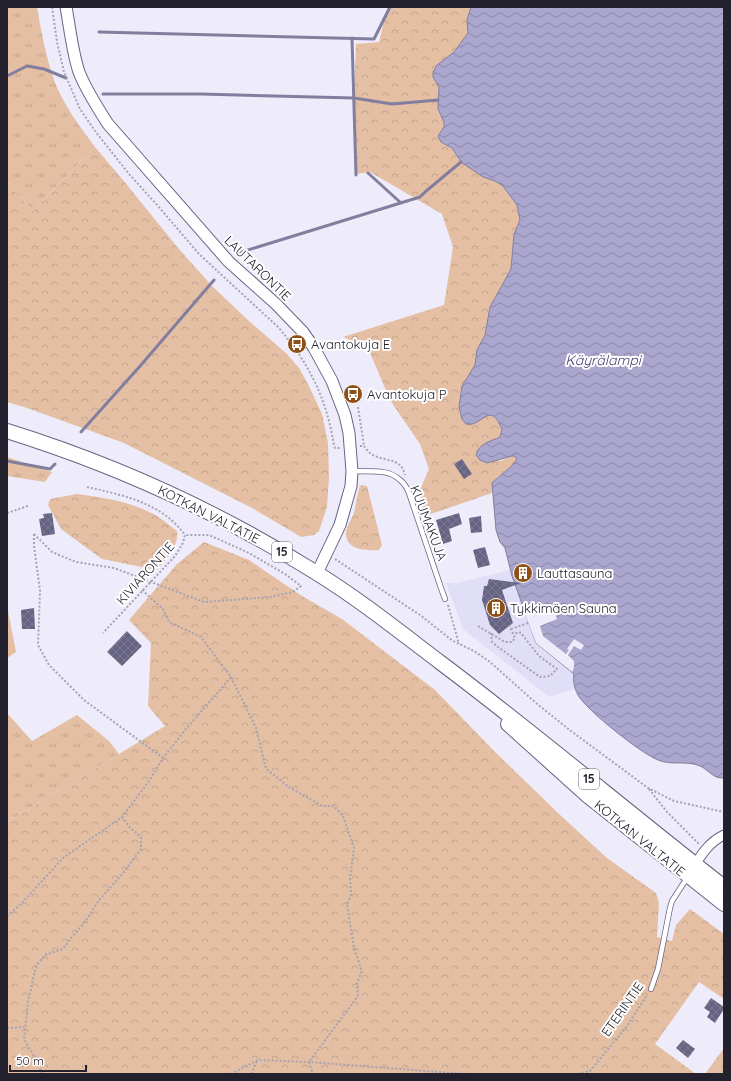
<svg xmlns="http://www.w3.org/2000/svg" width="731" height="1081" font-family="Quicksand,sans-serif">
<defs>
<pattern id="grass-tufts" width="24" height="20" patternUnits="userSpaceOnUse"><rect width="24" height="20" fill="#e4bfa4"/><path d="M3 7l-1-3M5 7V3M7 7l1-3M15 17l-1-3M17 17v-4M19 17l1-3" fill="none" stroke="#c3a48e"/></pattern>
<pattern id="forest-crowns" width="20" height="18" patternUnits="userSpaceOnUse"><rect width="20" height="18" fill="#e4bfa4"/><path d="M2 6a3 3 0 1 1 6 0M12 15a3 3 0 1 1 6 0" fill="none" stroke="#c3a48e"/></pattern>
<pattern id="water-waves" width="16" height="10" patternUnits="userSpaceOnUse"><rect width="16" height="10" fill="#aaa6cd"/><path d="M0 5q4-4 8 0t8 0" fill="none" stroke="#8a87a7"/></pattern>
<pattern id="building-cross-hatch" width="8" height="8" patternUnits="userSpaceOnUse"><rect width="8" height="8" fill="#676383"/><path d="M0 0l8 8M0 8l8-8" fill="none" stroke="#7c7992"/></pattern>
</defs>
<rect width="100%" height="100%" fill="#eeecfb"/>
<!-- built -->
<path fill="#e1def8" d="M 510,570 L 536,643 L 572,672 L 574,674 L 575,689 L 549,697 L 463,629 L 446,583 L 457,583 Z"/>
<!-- grass -->
<path fill="url(#grass-tufts)" d="M 7,7 L 37,7 C 41,31 47,62 56,85 C 65,107 81,128 95,147 L 33,211 L 7,182 L 7,71 L 8,70 L 7,63 Z
M 7,457 L 52,472 L 45,482 L 7,476 Z
M 7,606 L 16,652 L 7,658 Z
M 7,713 L 32,741 L 77,715 L 109,741 L 119,754 L 7,822 Z"/>
<!-- forest -->
<path fill="url(#forest-crowns)" d="M 392,7 L 471,7 L 467,20 L 468,33 L 454,52 L 437,65 L 433,77 L 439,87 L 438,109 L 444,122 L 444,127 L 438,136 L 441,142 L 452,148 L 458,159 L 483,177 L 496,181 L 503,186 L 517,205 L 520,220 L 514,234 L 511,269 L 490,307 L 485,335 L 477,350 L 475,365 L 462,386 L 459,407 L 462,419 L 466,424 L 474,424 L 485,415 L 492,416 L 499,422 L 502,429 L 500,437 L 481,446 L 500,461 L 512,456 L 515,456 L 517,459 C 513,467 500,475 492,482 L 492,493 L 425,516 L 419,492 L 429,469 L 420,444 L 390,400 L 368,348 L 343,337 L 444,305 L 453,247 L 442,214 L 370,172 L 356,174 L 354,98 L 356,44 L 379,42 L 385,17 Z
M 95,147 L 123,180 L 178,248 L 212,286 L 249,321 L 287,354 L 299,368 L 308,384 L 322,414 L 328,443 L 329,477 L 327,507 L 319,531 L 314,535 L 301,537 L 252,508 L 124,443 L 27,408 L 7,402 L 7,182 L 33,211 Z
M 361,485 L 367,486 L 369,494 L 382,545 L 379,550 C 367,551 346,550 346,534 C 346,527 352,519 354,513 C 356,505 357,496 359,488 Z
M 77,494 C 106,498 135,502 160,518 C 166,522 171,527 177,531 C 179,547 166,559 157,570 L 102,559 L 61,529 L 48,505 L 50,499 Z
M 204,542 L 249,560 L 302,596 L 342,619 L 435,690 L 495,752 L 558,813 L 607,858 L 656,893 L 659,903 L 657,937 L 672,941 L 676,925 L 690,909 L 724,934 L 724,999 L 699,982 L 655,1044 L 696,1074 L 7,1074 L 7,822 L 165,726 L 148,706 L 151,643 L 129,620 L 177,564 Z
M 724,1048 L 724,1074 L 705,1074 Z"/>
<!-- water -->
<path fill="url(#water-waves)" stroke="#827e9d" d="M 471,7 L 724,7 L 724,778 C 713,779 709,770 700,766 C 687,760 672,766 658,760 C 642,754 586,710 578,695 C 574,688 573,681 574,674 L 536,643 L 512,576 L 505,548 L 500,542 L 496,530 L 492,483 C 499,476 513,467 517,459 L 515,456 L 512,456 L 487,463 L 480,460 L 476,455 C 478,444 491,441 500,437 L 502,429 C 489,399 482,428 466,424 L 462,419 L 459,407 L 462,386 L 475,365 L 477,350 L 485,335 L 490,307 L 511,269 L 514,234 L 520,220 L 517,205 L 503,186 L 495,181 L 483,177 L 461,162 L 452,148 L 441,142 L 438,136 L 444,127 L 444,122 L 438,109 L 439,87 L 433,77 L 433,72 L 437,65 L 454,52 L 468,33 L 467,20 Z"/>
<!-- pier -->
<path fill="#eeecfb" d="M 554,609 L 557,619 L 540,626 L 543,636 L 566,654 L 569,650 L 567,649 L 574,639 L 584,645 L 581,650 L 574,646 L 568,655 L 574,661 L 574,668 L 572,672 L 536,643 L 524,611 L 531,611 L 536,615 Z"/>
<g fill="none" stroke-linecap="round" stroke-linejoin="round">
<!-- stream -->
<path stroke="#827e9d" stroke-width="3" d="M 99,32 L 374,39 L 390,7
M 352,38 L 356,175
M 7,76 L 27,66 L 44,69 L 66,78
M 103,94 L 201,94 L 354,98 L 392,104 L 438,100
M 368,173 L 401,203
M 238,253 L 420,197 L 425,192 L 461,162
M 81,432 L 141,365 L 214,280
M 7,461 L 50,469 L 55,464"/>
</g>
<!-- building -->
<path fill="url(#building-cross-hatch)" d="M 462,459 L 472,474 L 464,479 L 454,464 Z
M 52,513 L 55,534 L 42,536 L 39,519 L 44,518 L 43,514 Z
M 459,513 L 462,524 L 449,529 L 452,541 L 443,544 L 436,520 Z
M 481,516 L 482,532 L 471,533 L 469,518 Z
M 485,547 L 490,565 L 478,568 L 473,550 Z
M 489,579 L 521,583 L 502,590 L 513,623 L 499,634 L 490,625 L 482,600 L 484,586 L 487,586 Z
M 34,608 L 35,629 L 22,629 L 21,610 Z
M 127,631 L 142,646 L 122,666 L 107,652 Z
M 711,998 L 724,1007 L 724,1009 L 715,1023 L 707,1017 L 710,1012 L 704,1008 Z
M 683,1040 L 695,1049 L 688,1058 L 676,1048 Z"/>
<g fill="none" stroke-linecap="round" stroke-linejoin="round">
<defs>
<path id="service" d="M 352,471 C 367,472 388,468 400,480 C 404,483 407,488 409,493 L 441,588 L 445,599
M 651,989 L 658,969 L 670,908 L 672,901 L 687,878"/>
<path id="minor" d="M 693,868 C 701,855 709,842 724,835"/>
<path id="tertiary" d="M 66,7 C 70,28 72,51 79,72 C 86,90 97,107 108,124 L 229,262 L 276,304 L 303,332 L 314,348 L 332,381 L 345,415 L 349,433 L 352,471 L 351,486 L 340,525 L 317,573"/>
<path id="trunk" d="M 7,431 C 116,465 219,512 315,572 C 359,599 400,632 441,663 C 537,735 629,813 724,887
M 508,724 L 588,796 L 724,904"/>
</defs>
<!-- service casing -->
<use href="#service" stroke="#676382" stroke-width="6"/>
<!-- minor casing -->
<use href="#minor" stroke="#676382" stroke-width="11"/>
<!-- tertiary casing -->
<use href="#tertiary" stroke="#676382" stroke-width="13"/>
<!-- trunk casing -->
<use href="#trunk" stroke="#676382" stroke-width="16"/>
<!-- path -->
<path stroke="#a5a3b2" stroke-width="2" stroke-dasharray="2 2" stroke-linecap="butt" d="M 52,7 L 57,42 L 64,72 L 80,109 L 95,131 L 129,174 L 158,206 L 199,254 L 278,327 C 309,363 327,399 334,446 L 335,448 L 340,448
M 358,407 L 364,446
M 360,446 L 364,446 C 366,449 369,453 373,455 C 385,462 401,457 405,475
M 87,487 C 123,495 162,503 185,535 L 183,543 L 175,556 L 103,633
M 7,513 L 28,506
M 34,534 L 52,552 L 76,562 L 114,568 L 204,602 L 270,597 L 293,592 L 301,586 L 285,574 L 249,553 L 209,535 L 185,535
M 34,534 L 34,546 L 40,591 L 38,645 L 49,665 L 84,700 L 163,758
M 335,559 L 420,615 L 453,641 L 474,651 L 490,662 L 536,703 L 571,731 L 648,788 L 674,801 L 724,812
M 142,590 L 163,609 L 169,622 L 201,637 L 231,677 L 256,728 L 266,769 L 289,787 L 322,806 L 334,806 L 343,816 L 354,848 L 350,879 L 351,895 L 347,905 L 354,948 L 362,971 L 357,983 L 358,996 L 309,1062 L 313,1074
M 448,605 L 459,644
M 478,626 L 505,642 L 512,642 L 515,638 L 509,625
M 511,629 L 528,623
M 491,633 L 492,642 L 498,647 L 540,677 L 550,676 L 557,669 L 539,656 L 521,633 L 519,632 L 514,634
M 649,789 L 667,812 L 699,844
M 7,916 L 22,903 L 63,858 L 122,817 L 149,781 L 163,758 L 186,729 L 231,677
M 7,1028 L 24,1027
M 42,1074 L 37,1061 L 24,1039 L 28,1002 L 36,966 L 45,955 L 63,949 L 72,937 L 85,922 L 99,900 L 124,872 L 141,849 L 141,837 L 130,828 L 122,817
M 231,1074 L 258,1060 L 309,1062 L 466,1074
M 251,1074 L 257,1061
M 578,1074 L 590,1071 L 627,1026 L 647,995"/>
<!-- service -->
<use href="#service" stroke="#fff" stroke-width="4.5"/>
<!-- minor -->
<use href="#minor" stroke="#fff" stroke-width="9"/>
<!-- tertiary -->
<use href="#tertiary" stroke="#fff" stroke-width="11"/>
<!-- trunk -->
<use href="#trunk" stroke="#fff" stroke-width="14"/>
</g>
<!-- icons -->
<defs>
<symbol id="bus-disc" viewBox="-11 -11 22 22"><circle r="9.5" fill="#8f5017" stroke="#fff"/><path d="M-5-6H5V4H4V6H2V4H-2V6H-4V4H-5ZM-3.5-4V0h7V-4ZM-3.5 1.2v1.5H-2V1.2ZM2 1.2v1.5H3.5V1.2Z" fill="#fff"/></symbol>
<symbol id="building-disc" viewBox="-11 -11 22 22"><circle r="9.5" fill="#8f5017" stroke="#fff"/><path d="M-4-6H4V6H1V3H-1V6H-4ZM-2.5-4.3h1.7v1.8h-1.7ZM.8-4.3h1.7v1.8H.8ZM-2.5-1h1.7V.8h-1.7ZM.8-1h1.7V.8H.8Z" fill="#fff"/></symbol>
</defs>
<g fill-rule="evenodd">
<use href="#bus-disc" x="286" y="333" width="22" height="22"/>
<use href="#bus-disc" x="342" y="383" width="22" height="22"/>
<use href="#building-disc" x="512" y="562" width="22" height="22"/>
<use href="#building-disc" x="485" y="597" width="22" height="22"/>
</g>
<g text-anchor="middle" stroke-width="4" stroke-linejoin="round" paint-order="stroke">
<!-- shield labels -->
<g fill="#fff" stroke="#65646d" stroke-width="1">
<rect x="272" y="542" width="20" height="20" rx="3"/>
<rect x="579" y="769" width="20" height="20" rx="3"/>
</g>
<g font-size="12" font-weight="bold" fill="#23212e">
<text x="282" y="556">15</text>
<text x="589" y="783">15</text>
</g>
<!-- street labels -->
<g font-size="13" fill="#23212e" stroke="#fff">
<text transform="translate(258 268) rotate(44)" y="5">LAUTARONTIE</text>
<text transform="translate(209 514) rotate(27)" y="5">KOTKAN VALTATIE</text>
<text transform="translate(429 523) rotate(69)" y="5">KUUMAKUJA</text>
<text transform="translate(145 573) rotate(-48)" y="5">KIVIARONTIE</text>
<text transform="translate(640 838) rotate(39)" y="5">KOTKAN VALTATIE</text>
<text transform="translate(622 1009) rotate(-55)" y="5">ETERINTIE</text>
</g>
<!-- poi labels -->
<g font-size="13" fill="#23212e" stroke="#fff" text-anchor="start">
<text x="311" y="349">Avantokuja E</text>
<text x="367" y="399">Avantokuja P</text>
<text x="537" y="578">Lauttasauna</text>
<text x="510" y="613">Tykkimäen Sauna</text>
</g>
<!-- water labels -->
<g font-size="14" font-style="italic" fill="#473d71" stroke="#fff">
<text x="603" y="365">Käyrälampi</text>
</g>
</g>
<!-- border -->
<rect width="731" height="1081" fill="none" stroke="#23212e" stroke-width="16"/>
<!-- scale -->
<path d="M10 1065v6h76v-6" fill="none" stroke="#23212e" stroke-width="2"/>
<text x="16" y="1065" font-size="12" fill="#23212e" stroke="#ffffff" stroke-width="3" paint-order="stroke">50 m</text>
</svg>
